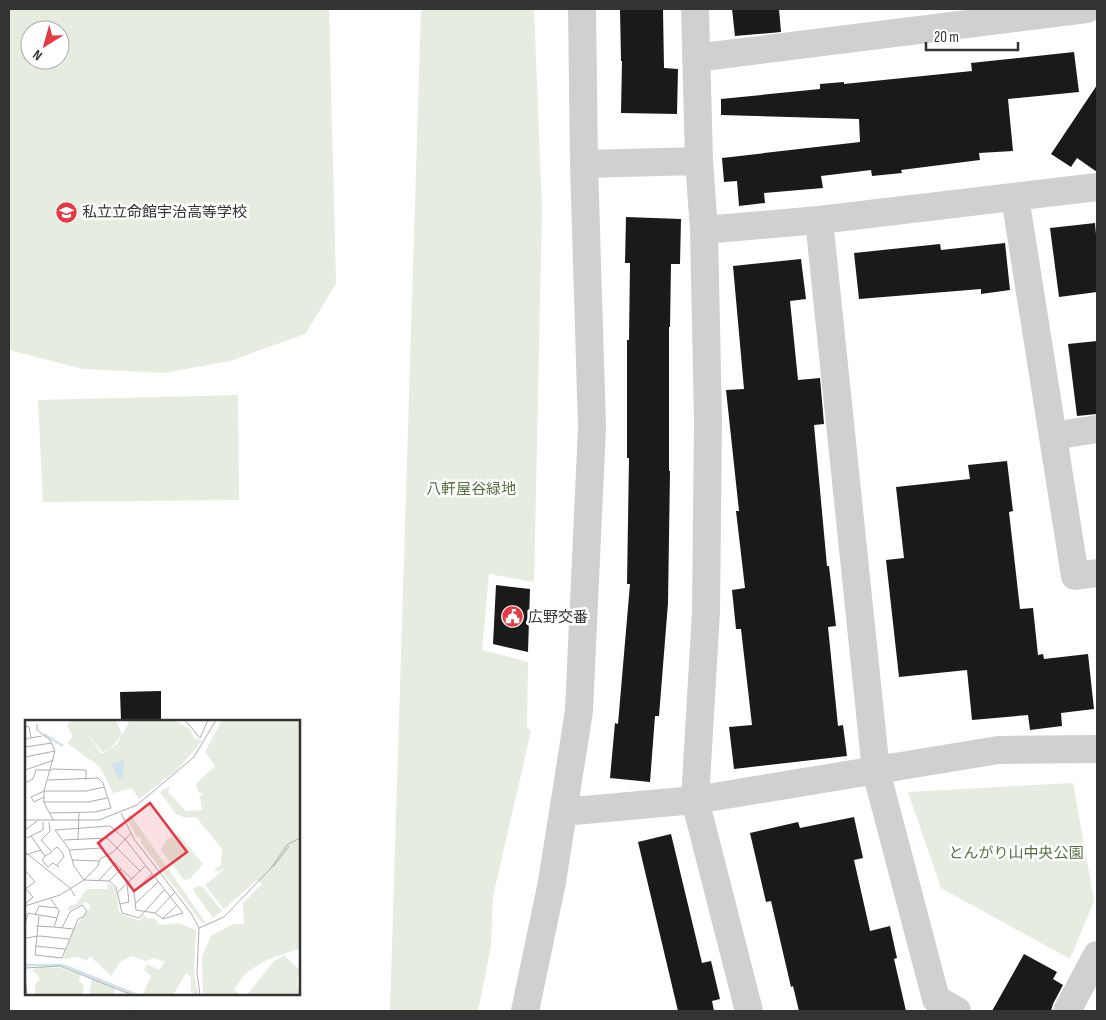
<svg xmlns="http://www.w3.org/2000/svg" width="1106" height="1020" font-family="'Sofia Sans Condensed','Noto Sans JP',sans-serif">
<rect width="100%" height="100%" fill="#fff"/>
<!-- green -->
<path fill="#e6ecdf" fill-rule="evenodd" d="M 9,9 L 329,9 L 336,284 L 305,334 L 230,361 L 164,373 L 83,369 L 9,350 ZM 30,30 L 60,30 L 60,60 L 30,60 Z
M 421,9 L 534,9 L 542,208 L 534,582 L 489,574 L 482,650 L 528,662 L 527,727 L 531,731 L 493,896 L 491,946 L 478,1011 L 390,1011 Z
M 238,395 L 239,500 L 43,502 L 38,400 Z
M 1073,783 L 1094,901 L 1070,959 L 941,888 L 908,792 Z"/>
<!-- building -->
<path fill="#1a1a1a" d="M 620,9 L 663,9 L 664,68 L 678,69 L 677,114 L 621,113 L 622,61 L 621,61 Z
M 732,9 L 779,9 L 781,32 L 735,36 Z
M 1074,52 L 1079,92 L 1008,99 L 1013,151 L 979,153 L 980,160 L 901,170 L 902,173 L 872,176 L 871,170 L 821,176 L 823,188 L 764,193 L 765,203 L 739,206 L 737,181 L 724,182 L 722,158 L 860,142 L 859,119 L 721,115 L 721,99 L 820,89 L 820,84 L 844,82 L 844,84 L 972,71 L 971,63 Z
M 1097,85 L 1097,172 L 1077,158 L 1071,167 L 1051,154 Z
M 626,217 L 681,219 L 680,264 L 671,264 L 670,327 L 669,327 L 669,471 L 670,471 L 668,603 L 659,716 L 655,716 L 650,782 L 610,778 L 615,723 L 618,724 L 630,584 L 627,584 L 629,458 L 627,458 L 627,340 L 629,340 L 630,263 L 625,263 Z
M 1095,223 L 1097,246 L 1097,292 L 1059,297 L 1050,228 Z
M 1005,243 L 1010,290 L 981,294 L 981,289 L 859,299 L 854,253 L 940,244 L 941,250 Z
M 801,259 L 806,299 L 790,301 L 798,380 L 820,378 L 824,424 L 814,425 L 827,566 L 829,566 L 836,626 L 828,627 L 838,726 L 843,725 L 847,756 L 734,769 L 729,727 L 752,725 L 741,629 L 736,629 L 732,590 L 745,588 L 736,511 L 739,511 L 726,390 L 744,389 L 733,266 Z
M 1097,341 L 1097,414 L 1077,416 L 1068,344 Z
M 1007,461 L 1013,511 L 1009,512 L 1020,609 L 1033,608 L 1038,655 L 1043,654 L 1044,659 L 1088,654 L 1094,709 L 1061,713 L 1062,726 L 1030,730 L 1028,715 L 972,720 L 967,670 L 899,677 L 886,560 L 904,558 L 896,487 L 970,479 L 968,465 Z
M 496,585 L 530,589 L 528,652 L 493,644 Z
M 161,691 L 161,721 L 121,721 L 120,692 Z
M 854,817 L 863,858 L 854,860 L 870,931 L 890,926 L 897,958 L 894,959 L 906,1011 L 799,1011 L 793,986 L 791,987 L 771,901 L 766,902 L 750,833 L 798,822 L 800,828 Z
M 671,834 L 702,963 L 711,961 L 720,999 L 712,1001 L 714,1011 L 678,1011 L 638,842 Z
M 1024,954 L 1057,972 L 1053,979 L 1063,985 L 1053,1004 L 1051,1011 L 992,1011 Z"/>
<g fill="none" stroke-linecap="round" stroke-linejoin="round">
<!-- minor -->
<path stroke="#d0d0d0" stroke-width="28" d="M 695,9 L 699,161 L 704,230 L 708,421 L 706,612 L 695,800 L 749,1011
M 696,58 L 1087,9
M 584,164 L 699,161
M 1015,197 L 1075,576 L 1097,573
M 819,220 L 876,771 L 936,999 L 957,1011
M 704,230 L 819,220 L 1097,187
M 1053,436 L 1097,429
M 563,812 L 695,800 L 998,750 L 1097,749
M 525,1011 L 552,882 L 579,711 L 592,427 L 584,164 L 582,9
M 1067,1011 L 1097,955"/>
</g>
<!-- icons -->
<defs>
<symbol id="school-disc" viewBox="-11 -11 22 22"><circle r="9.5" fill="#e63946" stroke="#fff"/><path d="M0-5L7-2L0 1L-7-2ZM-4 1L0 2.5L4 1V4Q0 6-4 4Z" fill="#fff"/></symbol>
<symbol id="civic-disc" viewBox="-11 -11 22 22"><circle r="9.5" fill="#e63946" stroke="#fff"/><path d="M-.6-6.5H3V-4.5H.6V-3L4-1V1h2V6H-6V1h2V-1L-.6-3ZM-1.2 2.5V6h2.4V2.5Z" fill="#fff"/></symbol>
</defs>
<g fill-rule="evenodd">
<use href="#school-disc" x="54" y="200" width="25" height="25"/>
<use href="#civic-disc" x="500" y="604" width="25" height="25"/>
</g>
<g text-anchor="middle" stroke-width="5" stroke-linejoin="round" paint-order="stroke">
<!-- poi labels -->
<g font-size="15" fill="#333" stroke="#fff" text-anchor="start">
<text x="82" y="217">私立立命館宇治高等学校</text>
<text x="528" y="622">広野交番</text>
</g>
<!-- park labels -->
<g font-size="15" fill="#56703f" stroke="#fff">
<text x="471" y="494">八軒屋谷緑地</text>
<text x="1016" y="858">とんがり山中央公園</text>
</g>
</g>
<!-- overview -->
<g transform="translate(25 720)">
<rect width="275" height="275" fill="#fff"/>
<path d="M 46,0 L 91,0 L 97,15 L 84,30 L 77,32 L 63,14 L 76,34 L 83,31 L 92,24 L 105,0 L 149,0 L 165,9 L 170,19 L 178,20 L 152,50 L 114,79 L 107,68 L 88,73 L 75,47 L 42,23 L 48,16 L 42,6 ZM 197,0 L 275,0 L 275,228 L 237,242 L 219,255 L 209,270 L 216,275 L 178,275 L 177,236 L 186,216 L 208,204 L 219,204 L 218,183 L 237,164 L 232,160 L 199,189 L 180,165 L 202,147 L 193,152 L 189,150 L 196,145 L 197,129 L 171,97 L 161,98 L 151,94 L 135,72 L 143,67 L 145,68 L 143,72 L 161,91 L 177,90 L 175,76 L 178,74 L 173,72 L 171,64 L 190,46 L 180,32 ZM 105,94 L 181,203 L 177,203 L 116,123 L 116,118 L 111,116 L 102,98 ZM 153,114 L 178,144 L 165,159 L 159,160 L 136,130 L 141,120 ZM 82,163 L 91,168 L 94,193 L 115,201 L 118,194 L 123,199 L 129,198 L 135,205 L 154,203 L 171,210 L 169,253 L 173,275 L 166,272 L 166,257 L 161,253 L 148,275 L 118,274 L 126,256 L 119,250 L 122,244 L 134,250 L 140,242 L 129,238 L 121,241 L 106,236 L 95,242 L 86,256 L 65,236 L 62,241 L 54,237 L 38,239 L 48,210 L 66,186 L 61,182 L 44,191 L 42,187 L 51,184 L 62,169 L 83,169 ZM 172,166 L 178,167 L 197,191 L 188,198 L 170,173 L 168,169 ZM 259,235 L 275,250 L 272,261 L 275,275 L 222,275 L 249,241 ZM 15,247 L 36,248 L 55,255 L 54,261 L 59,265 L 57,275 L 10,275 L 10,265 L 15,258 L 7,250 ZM 67,259 L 90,268 L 89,275 L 64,275 Z" fill="#e6ecdf"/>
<path d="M 99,39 L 98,56 L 94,60 L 86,44 Z" fill="#cfe2ee"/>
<path fill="none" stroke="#cfe2ee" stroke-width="2.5" d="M 19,14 L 38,26M 0,245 L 38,245 L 112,275"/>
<path fill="none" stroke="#adadad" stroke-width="1" d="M 160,0 L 175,18 L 183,0M 12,4 L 12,10 L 25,20 L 30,31 L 19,71 L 19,83 L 29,101M 0,6 L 4,7 L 6,18M 0,19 L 17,16M 0,27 L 27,23M 0,37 L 30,31M 27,49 L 61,50 L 61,60M 0,50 L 29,40M 23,60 L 73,58 L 78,63 L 86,88 L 70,92 L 24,93M 0,63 L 8,59 L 11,50 L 27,50M 19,77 L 9,82 L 6,77 L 19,71 L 61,71 L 79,67M 19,82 L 63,82 L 82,78M 96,93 L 109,119 L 166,193 L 174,208M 0,100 L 74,100 L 112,85 L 169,37 L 191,0M 0,110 L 12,101M 30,110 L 85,106 L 100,119 L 158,193 L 138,199 L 130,193M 30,110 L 44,129 L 49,146 L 59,160 L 84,161 L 91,167 L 97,193 L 114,198 L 139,170M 6,116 L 20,136 L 27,132 L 16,120 L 25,111 L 24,102M 2,118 L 18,110 L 18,102M 75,119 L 76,128 L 83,135M 39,120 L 82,118 L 115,151M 53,120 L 54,93M 28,130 L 32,127 L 37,132 L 39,137 L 32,145M 45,130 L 76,128M 0,132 L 45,168 L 50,176M 0,135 L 16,130M 20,136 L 17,140 L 23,147 L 28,143 L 34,147M 47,140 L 74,141M 248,147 L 264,126M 246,148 L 262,125 L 275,118M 0,150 L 10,162 L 0,169M 127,154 L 109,171 L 111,190 L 130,193 L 150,172M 74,160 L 90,143 L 107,159M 84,161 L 96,149M 93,172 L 120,146M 26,179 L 34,191 L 32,198M 111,183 L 133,162M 0,184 L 8,177 L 1,169M 95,184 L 104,182 L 102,163M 0,186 L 35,175 L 59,160 L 73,146 L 75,139 L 88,132 L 106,113M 10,195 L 14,186 L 32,188M 14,196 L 10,235 L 37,238 L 53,199 L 58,197 L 62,191 L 57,185 L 45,192 L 37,208M 138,198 L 152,185M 0,205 L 3,193 L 32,198 L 29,207 L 48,209M 11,206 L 29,207M 0,218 L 15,216 L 44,219M 10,226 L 40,229M 0,248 L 35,246 L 107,275M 0,255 L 2,275M 175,275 L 172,253 L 174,208 L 199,197 L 246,148"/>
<path fill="#e63946" fill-opacity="0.15" stroke="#e63946" stroke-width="2.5" d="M 125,83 L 162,132 L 109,171 L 73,123 Z"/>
<rect width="275" height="275" fill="none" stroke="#333" stroke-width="2.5"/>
</g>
<!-- border -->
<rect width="1106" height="1020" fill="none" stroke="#333333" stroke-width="20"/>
<!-- north arrow -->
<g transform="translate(45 45) rotate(217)"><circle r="24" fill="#ffffff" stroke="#adadad"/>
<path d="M0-4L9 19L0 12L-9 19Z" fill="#e63946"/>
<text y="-8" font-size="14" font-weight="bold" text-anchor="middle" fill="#333333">N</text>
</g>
<!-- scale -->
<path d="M926 42v8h92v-8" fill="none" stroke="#333333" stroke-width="2.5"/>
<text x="934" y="42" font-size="15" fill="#333333" stroke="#ffffff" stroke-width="4" paint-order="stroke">20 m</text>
</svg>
